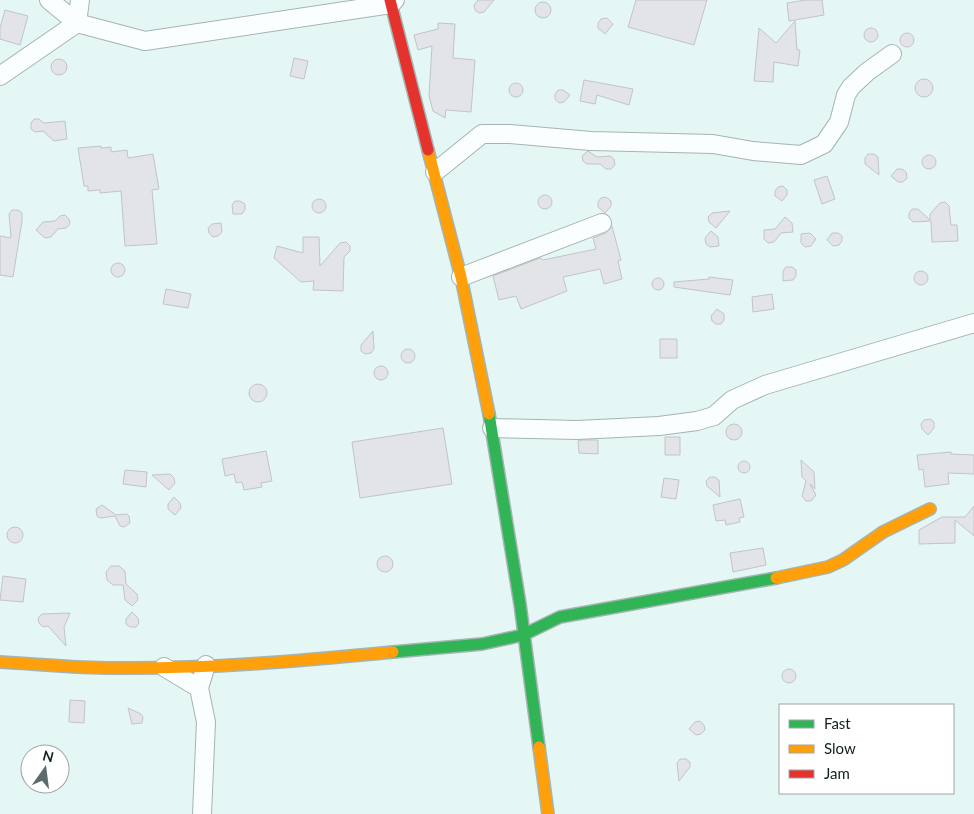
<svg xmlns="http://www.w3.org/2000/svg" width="974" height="814" font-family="Lato,sans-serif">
<rect width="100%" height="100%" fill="#e5f7f5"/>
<!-- building -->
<path fill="#e2e4e7" stroke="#c2c4c7" d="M 478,0 L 494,0 L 484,12 L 479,13 L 475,10 L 474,5 Z
M 636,0 L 707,0 L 694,45 L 628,27 Z
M 806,0 L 822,0 L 824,15 L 789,21 L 787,3 Z
M535 10a8 8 0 1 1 16 0a8 8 0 1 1-16 0Z
M 5,10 L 28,16 L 20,45 L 0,39 L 0,28 Z
M 607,18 L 613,24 L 605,34 L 598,28 L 598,23 L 601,19 Z
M 795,21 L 797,50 L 800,50 L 798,66 L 774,62 L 773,82 L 754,81 L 759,28 L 776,43 Z
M 438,23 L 455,24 L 453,58 L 475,60 L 471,112 L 446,110 L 445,118 L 433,111 L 429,96 L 432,46 L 418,50 L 414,35 L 438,29 Z
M864 35a7 7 0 1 1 14 0a7 7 0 1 1-14 0Z
M900 40a7 7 0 1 1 14 0a7 7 0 1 1-14 0Z
M 294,58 L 308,61 L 304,79 L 290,76 Z
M51 67a8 8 0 1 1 16 0a8 8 0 1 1-16 0Z
M915 88a9 9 0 1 1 18 0a9 9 0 1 1-18 0Z
M 584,80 L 633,89 L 629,105 L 597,95 L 595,104 L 580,101 Z
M509 90a7 7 0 1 1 14 0a7 7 0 1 1-14 0Z
M 558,90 L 563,90 L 570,95 L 564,102 L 559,103 L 555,99 L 555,94 Z
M 34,119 L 39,119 L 44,123 L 65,121 L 67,139 L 54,141 L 43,131 L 35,132 L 31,129 L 31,123 Z
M 101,146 L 101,148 L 111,147 L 111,152 L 127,150 L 128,158 L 153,154 L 159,189 L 152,190 L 157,244 L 125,246 L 121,191 L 100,193 L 100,190 L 88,191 L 88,186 L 84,186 L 78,148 Z
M 588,151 L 597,157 L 610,156 L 614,159 L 615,165 L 611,169 L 606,169 L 600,164 L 587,164 L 583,161 L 582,156 Z
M 868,154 L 874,154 L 878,157 L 879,175 L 865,164 L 865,158 Z
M922 162a7 7 0 1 1 14 0a7 7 0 1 1-14 0Z
M 897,169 L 902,169 L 906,172 L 907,178 L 903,182 L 898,182 L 891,176 Z
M 827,176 L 835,199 L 822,204 L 814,180 Z
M 783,186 L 787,190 L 787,195 L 782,201 L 775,196 L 775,191 L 778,187 Z
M538 202a7 7 0 1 1 14 0a7 7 0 1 1-14 0Z
M 606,197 L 611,201 L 611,206 L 605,213 L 598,207 L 598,202 L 601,198 Z
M312 206a7 7 0 1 1 14 0a7 7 0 1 1-14 0Z
M 235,201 L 240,201 L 245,204 L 245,210 L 242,214 L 233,214 L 232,205 Z
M 945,202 L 949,206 L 951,225 L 957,225 L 958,241 L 932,242 L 931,221 L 913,222 L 909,218 L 909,213 L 912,209 L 918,209 L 930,220 L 930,214 L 940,203 Z
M 12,210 L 18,210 L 22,213 L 22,221 L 13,277 L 0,275 L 0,236 L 11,238 L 9,214 Z
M 730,211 L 716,228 L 709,222 L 708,217 L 712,213 Z
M 65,215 L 69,219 L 70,224 L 66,228 L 58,229 L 51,237 L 45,238 L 36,230 L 43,222 L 55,221 L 60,216 Z
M 785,217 L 792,223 L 793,232 L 781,233 L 774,242 L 768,243 L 764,239 L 764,230 L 775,229 Z
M 221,223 L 222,232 L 218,236 L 213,237 L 209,233 L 208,228 L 212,224 Z
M 612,226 L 621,260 L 618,261 L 622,279 L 604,284 L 600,269 L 563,277 L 567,291 L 521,309 L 516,296 L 499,300 L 493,276 L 540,258 L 543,260 L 596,249 L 593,238 L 606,233 Z
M 711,231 L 718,237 L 719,246 L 710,247 L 706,244 L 705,238 Z
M 810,233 L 816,239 L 811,246 L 805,247 L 801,243 L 801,234 Z
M 832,233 L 838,233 L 842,236 L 842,241 L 839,245 L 833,246 L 827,240 Z
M 303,237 L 319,237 L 320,266 L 340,243 L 346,242 L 350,246 L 350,251 L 344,257 L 343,291 L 313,290 L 314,281 L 301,282 L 274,258 L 277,246 L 303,253 Z
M111 270a7 7 0 1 1 14 0a7 7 0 1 1-14 0Z
M 786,267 L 792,267 L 796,270 L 796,276 L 793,280 L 783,281 L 783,271 Z
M914 278a7 7 0 1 1 14 0a7 7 0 1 1-14 0Z
M 709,277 L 733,280 L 730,295 L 674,287 L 674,282 L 709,279 Z
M652 284a6 6 0 1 1 12 0a6 6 0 1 1-12 0Z
M 166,289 L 191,294 L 188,308 L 163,304 Z
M 772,294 L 774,309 L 753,312 L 752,297 Z
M 717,309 L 724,314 L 724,320 L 721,324 L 716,324 L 712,321 L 711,316 Z
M 373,331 L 374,349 L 371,353 L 365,354 L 361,351 L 361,345 Z
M 660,339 L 677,339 L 677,358 L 660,358 Z
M401 356a7 7 0 1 1 14 0a7 7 0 1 1-14 0Z
M374 373a7 7 0 1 1 14 0a7 7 0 1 1-14 0Z
M249 393a9 9 0 1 1 18 0a9 9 0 1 1-18 0Z
M 930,419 L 934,422 L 934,428 L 928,435 L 922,429 L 921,424 L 924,420 Z
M726 432a8 8 0 1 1 16 0a8 8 0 1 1-16 0Z
M 443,428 L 452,484 L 360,498 L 352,442 Z
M 665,437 L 680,437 L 680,455 L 665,455 Z
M 582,440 L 598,440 L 598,454 L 579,453 L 578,441 Z
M 266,451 L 272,481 L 261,483 L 262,487 L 244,490 L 242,482 L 236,483 L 234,474 L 225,476 L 222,459 Z
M 951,452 L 951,454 L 974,455 L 974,474 L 948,473 L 949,484 L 925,487 L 923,469 L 919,470 L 917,455 Z
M 801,460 L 814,472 L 815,489 L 810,484 L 816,495 L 811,501 L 806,501 L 802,496 L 806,481 L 802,477 Z
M738 467a6 6 0 1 1 12 0a6 6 0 1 1-12 0Z
M 125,470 L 147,472 L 146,487 L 123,484 Z
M 170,474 L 174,478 L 175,483 L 169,490 L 152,475 Z
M 710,477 L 715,477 L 719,480 L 720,497 L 707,486 L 706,481 Z
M 664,478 L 679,480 L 676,499 L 661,497 Z
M 174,497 L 180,503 L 181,508 L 175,515 L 168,509 L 168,504 Z
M 740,499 L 744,517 L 739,518 L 740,522 L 726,525 L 725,520 L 716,521 L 713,505 Z
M 102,505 L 116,515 L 127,514 L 129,516 L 130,523 L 124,527 L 120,526 L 115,516 L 100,518 L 97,516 L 96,509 Z
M 974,506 L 974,536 L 955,520 L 955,543 L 919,544 L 919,530 L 942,517 L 965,517 Z
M7 535a8 8 0 1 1 16 0a8 8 0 1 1-16 0Z
M 763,548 L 766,565 L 733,572 L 730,553 Z
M377 564a8 8 0 1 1 16 0a8 8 0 1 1-16 0Z
M 111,566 L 119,566 L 125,571 L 126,584 L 137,594 L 138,600 L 132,606 L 125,600 L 123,585 L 113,585 L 107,580 L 106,572 Z
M 3,576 L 26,579 L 23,602 L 0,600 Z
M 132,612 L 138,618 L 139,623 L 136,627 L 130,627 L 126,624 L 126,619 Z
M 70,613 L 64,627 L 66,646 L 48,626 L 43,627 L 39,623 L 38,618 L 42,614 Z
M782 676a7 7 0 1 1 14 0a7 7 0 1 1-14 0Z
M 70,700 L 85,701 L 84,723 L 69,722 Z
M 128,708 L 141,714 L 143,717 L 142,723 L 132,724 Z
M 700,721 L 704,725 L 705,730 L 701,734 L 696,735 L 689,729 L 695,722 Z
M 680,759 L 686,759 L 690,762 L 690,767 L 679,781 L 677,763 Z"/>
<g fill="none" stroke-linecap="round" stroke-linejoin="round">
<defs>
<path id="street" d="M 49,0 L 77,23 L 145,41 L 391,4 L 395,0
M 0,76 L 77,23 L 80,0
M 435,172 L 482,134 L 510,134 L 591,141 L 713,144 L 753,151 L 801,155 L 824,144 L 839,122 L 846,95 L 851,87 L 867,72 L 892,54
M 461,277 L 602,223
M 492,428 L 577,430 L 659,426 L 697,421 L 714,416 L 732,400 L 765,385 L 974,323
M 164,667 L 199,688
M 202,814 L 206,722 L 199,688 L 206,665"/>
<path id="fast" d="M 489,414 L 520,604 L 539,747
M 393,652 L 482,644 L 523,635 L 560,617 L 776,578"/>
<path id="slow" d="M 428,150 L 461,277 L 489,414
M 776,578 L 828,567 L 843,560 L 883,532 L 930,509
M 0,662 C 38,664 76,668 114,668 C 207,669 300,661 393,652
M 539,747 L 548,814"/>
<path id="jam" d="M 390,0 L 428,150"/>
</defs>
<!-- street casing -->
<use href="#street" stroke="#a4b4b2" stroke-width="20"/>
<!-- fast casing -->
<use href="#fast" stroke="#a4b4b2" stroke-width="14"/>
<!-- slow casing -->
<use href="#slow" stroke="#a4b4b2" stroke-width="14"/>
<!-- jam casing -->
<use href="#jam" stroke="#a4b4b2" stroke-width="14"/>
<!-- street -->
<use href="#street" stroke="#fbfefe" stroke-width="18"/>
<!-- fast -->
<use href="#fast" stroke="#30b455" stroke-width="11"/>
<!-- slow -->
<use href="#slow" stroke="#ff9f0a" stroke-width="11"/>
<!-- jam -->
<use href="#jam" stroke="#e5322d" stroke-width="11"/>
</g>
<!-- legend -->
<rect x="779" y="704" width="175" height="90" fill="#ffffff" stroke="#a0a6a6"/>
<rect x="789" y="720" width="25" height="8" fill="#30b455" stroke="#a0a6a6"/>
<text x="824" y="729" font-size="15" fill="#122120">Fast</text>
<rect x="789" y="745" width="25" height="8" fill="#ff9f0a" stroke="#a0a6a6"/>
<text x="824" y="754" font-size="15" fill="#122120">Slow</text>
<rect x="789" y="770" width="25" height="8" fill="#e5322d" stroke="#a0a6a6"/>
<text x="824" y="779" font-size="15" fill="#122120">Jam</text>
<!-- north arrow -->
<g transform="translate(45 769) rotate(14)"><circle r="24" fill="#ffffff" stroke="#a0a6a6"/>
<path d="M0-4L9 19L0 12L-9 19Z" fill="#5c6c6b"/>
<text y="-8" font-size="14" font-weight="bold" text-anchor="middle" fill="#122120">N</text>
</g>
</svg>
